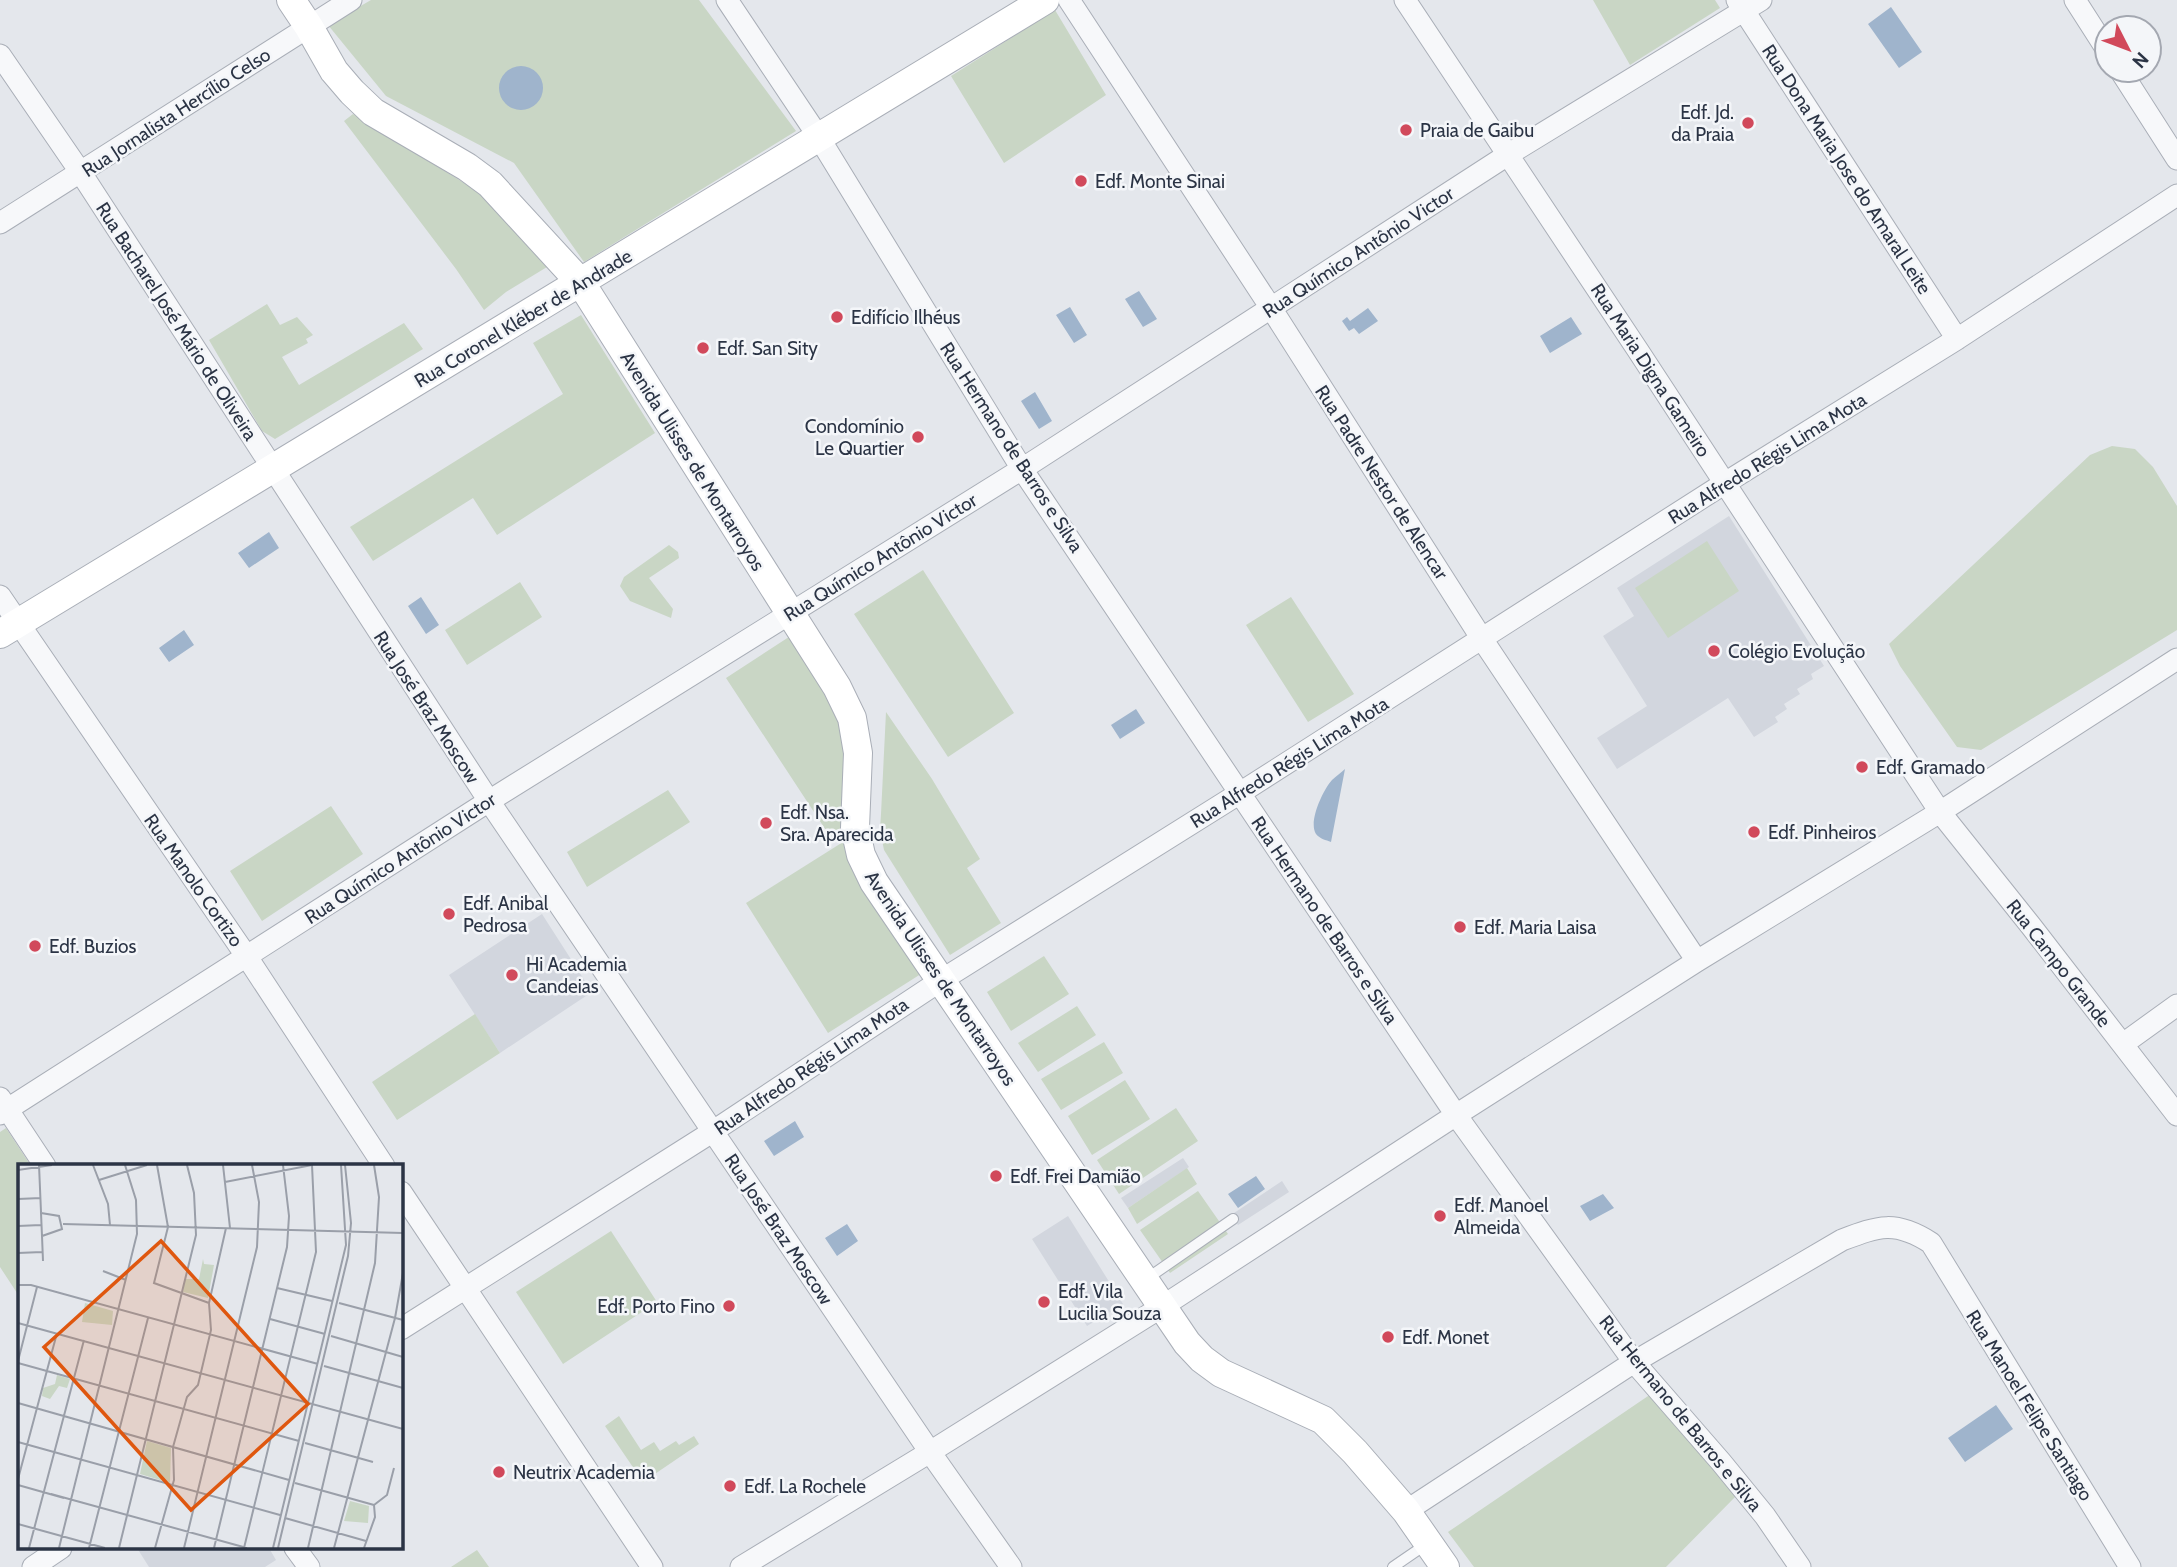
<svg xmlns="http://www.w3.org/2000/svg" width="2177" height="1567" font-family="Cabin,sans-serif">
<rect width="100%" height="100%" fill="#e4e7ec"/>
<!-- built -->
<path fill="#d2d6de" d="M 1729,516 L 1824,666 L 1811,674 L 1813,679 L 1797,689 L 1800,694 L 1784,704 L 1787,709 L 1775,717 L 1778,722 L 1754,737 L 1728,698 L 1617,769 L 1597,738 L 1647,706 L 1603,636 L 1634,616 L 1617,588 Z
M 542,914 L 592,992 L 500,1053 L 449,975 Z
M 1183,1158 L 1189,1167 L 1128,1208 L 1121,1198 Z
M 1282,1181 L 1289,1192 L 1238,1225 L 1231,1215 Z
M 1068,1216 L 1123,1304 L 1087,1326 L 1032,1239 Z
M 137,1548 L 269,1548 L 276,1560 L 265,1567 L 149,1567 Z"/>
<!-- green -->
<path fill="#c9d6c5" d="M 371,0 L 699,0 L 796,131 L 584,262 L 514,163 L 386,96 L 328,25 Z
M 1593,0 L 1715,0 L 1720,8 L 1630,65 Z
M 1055,10 L 1106,95 L 1004,163 L 951,76 Z
M 353,114 L 519,217 L 547,267 L 506,292 L 484,310 L 456,269 L 344,121 Z
M 267,304 L 280,325 L 297,317 L 313,335 L 306,339 L 308,343 L 282,357 L 299,385 L 404,323 L 423,349 L 275,439 L 262,431 L 209,340 Z
M 581,315 L 655,433 L 497,535 L 473,498 L 373,561 L 350,527 L 563,394 L 533,343 Z
M 2112,446 L 2135,449 L 2153,467 L 2177,506 L 2177,630 L 1981,750 L 1957,747 L 1900,666 L 1889,644 L 2090,455 Z
M 1707,541 L 1739,591 L 1668,638 L 1635,588 Z
M 669,545 L 678,552 L 679,558 L 649,578 L 673,609 L 671,618 L 630,601 L 620,586 L 624,577 Z
M 923,570 L 1014,713 L 948,757 L 854,614 Z
M 520,582 L 542,617 L 467,665 L 445,630 Z
M 1291,597 L 1354,694 L 1308,722 L 1246,625 Z
M 795,633 L 851,732 L 849,829 L 833,841 L 726,678 Z
M 886,712 L 932,779 L 980,859 L 967,868 L 1001,923 L 950,955 L 884,850 L 880,830 L 881,814 Z
M 668,790 L 690,822 L 587,887 L 567,852 Z
M 331,806 L 363,854 L 262,921 L 230,871 Z
M 843,842 L 924,972 L 828,1033 L 746,903 Z
M 1044,956 L 1069,994 L 1011,1031 L 987,992 Z
M 1077,1006 L 1096,1035 L 1038,1072 L 1018,1043 Z
M 475,1014 L 500,1053 L 397,1120 L 372,1082 Z
M 1104,1042 L 1123,1073 L 1061,1110 L 1041,1079 Z
M 1125,1080 L 1150,1119 L 1092,1155 L 1068,1116 Z
M 1176,1108 L 1198,1141 L 1119,1194 L 1097,1160 Z
M 6,1128 L 31,1166 L 19,1166 L 19,1296 L 0,1267 L 0,1132 Z
M 1187,1168 L 1197,1184 L 1137,1224 L 1128,1208 Z
M 1198,1191 L 1228,1234 L 1170,1273 L 1140,1230 Z
M 611,1231 L 657,1302 L 563,1364 L 516,1292 Z
M 1654,1392 L 1739,1493 L 1666,1567 L 1474,1567 L 1448,1532 Z
M 619,1416 L 641,1450 L 654,1442 L 660,1451 L 676,1441 L 679,1445 L 694,1436 L 699,1444 L 643,1482 L 605,1426 Z
M 477,1550 L 489,1567 L 451,1567 Z"/>
<!-- water -->
<path fill="#9fb4cc" d="M 1891,7 L 1922,52 L 1899,68 L 1868,24 Z
M499 88a22 22 0 1 1 44 0a22 22 0 1 1-44 0Z
M 1139,291 L 1157,319 L 1143,327 L 1125,299 Z
M 1070,307 L 1087,335 L 1074,343 L 1056,315 Z
M 1368,308 L 1378,321 L 1359,334 L 1354,328 L 1349,331 L 1342,321 L 1347,317 L 1350,321 Z
M 1571,317 L 1582,334 L 1550,353 L 1540,336 Z
M 1035,392 L 1052,421 L 1039,429 L 1021,401 Z
M 269,532 L 279,548 L 249,568 L 238,553 Z
M 421,597 L 439,625 L 426,634 L 408,606 Z
M 184,630 L 194,645 L 169,662 L 159,648 Z
M 1136,709 L 1145,723 L 1120,739 L 1111,725 Z
M 1345,769 L 1331,842 C 1326,840 1320,839 1316,834 C 1308,822 1323,790 1332,780 C 1336,776 1341,773 1345,769 Z
M 795,1121 L 804,1137 L 774,1156 L 764,1141 Z
M 1256,1176 L 1265,1189 L 1238,1208 L 1228,1194 Z
M 1603,1194 L 1614,1208 L 1590,1221 L 1580,1206 Z
M 847,1224 L 858,1241 L 837,1256 L 825,1238 Z
M 1996,1405 L 2013,1429 L 1965,1462 L 1948,1438 Z"/>
<g fill="none" stroke-linecap="round" stroke-linejoin="round">
<defs>
<path id="service" d="M 1145,1280 L 1233,1219
M 1393,1567 L 1428,1543"/>
<path id="minor" d="M 727,0 L 818,136 L 1022,469 L 1456,1115 L 1634,1362 L 1721,1462 L 1765,1516 L 1800,1567
M 1069,0 L 1271,308 L 1482,639 L 1697,961
M 1405,0 L 1637,349 L 1940,812 L 2031,926 L 2177,1115
M 1737,0 L 1957,339
M 2075,0 L 2107,50
M 0,55 L 81,173 L 489,801 L 930,1452 L 1011,1567
M 2120,70 L 2177,159
M 0,223 L 351,0
M 0,596 L 247,957 L 384,1166
M 2123,1044 L 2177,1005
M 0,1098 L 45,1166
M 0,1114 L 489,801 L 1022,469 L 1509,154 L 1761,0
M 401,1192 L 652,1567
M 401,1329 L 712,1132 L 940,981 L 1240,793 L 1725,483 L 1957,339 L 2177,195
M 1406,1511 L 1634,1362 L 1842,1240 C 1879,1226 1895,1220 1931,1243 L 2130,1567
M 295,1548 L 309,1567
M 33,1567 L 61,1548
M 741,1567 L 930,1452 L 1163,1306 L 1456,1115 L 1697,961 L 1940,812 L 2177,659"/>
<path id="secondary" d="M 291,0 L 309,27 L 334,71 L 352,92 L 373,112 L 467,167 L 490,184 L 581,283 L 837,687 L 852,718 L 858,753 L 855,828 L 861,855 L 874,882 L 1187,1343 L 1202,1359 L 1221,1373 L 1323,1420 L 1355,1452 L 1406,1511 L 1445,1567
M 0,634 L 1045,0"/>
</defs>
<!-- service casing -->
<use href="#service" stroke="#a9aeb7" stroke-width="12"/>
<!-- minor casing -->
<use href="#minor" stroke="#a9aeb7" stroke-width="23"/>
<!-- secondary casing -->
<use href="#secondary" stroke="#a9aeb7" stroke-width="30"/>
<!-- service -->
<use href="#service" stroke="#f7f8fa" stroke-width="10"/>
<!-- minor -->
<use href="#minor" stroke="#f7f8fa" stroke-width="21"/>
<!-- secondary -->
<use href="#secondary" stroke="#fff" stroke-width="28"/>
</g>
<!-- markers -->
<g fill="#d1495b" stroke="#f4f6f9" stroke-width="2.5">
<circle cx="1748" cy="123" r="7"/>
<circle cx="1406" cy="130" r="7"/>
<circle cx="1081" cy="181" r="7"/>
<circle cx="837" cy="317" r="7"/>
<circle cx="703" cy="348" r="7"/>
<circle cx="918" cy="437" r="7"/>
<circle cx="1714" cy="651" r="7"/>
<circle cx="1862" cy="767" r="7"/>
<circle cx="766" cy="823" r="7"/>
<circle cx="1754" cy="832" r="7"/>
<circle cx="449" cy="914" r="7"/>
<circle cx="1460" cy="927" r="7"/>
<circle cx="35" cy="946" r="7"/>
<circle cx="512" cy="975" r="7"/>
<circle cx="996" cy="1176" r="7"/>
<circle cx="1440" cy="1216" r="7"/>
<circle cx="1044" cy="1302" r="7"/>
<circle cx="729" cy="1306" r="7"/>
<circle cx="1388" cy="1337" r="7"/>
<circle cx="499" cy="1472" r="7"/>
<circle cx="730" cy="1486" r="7"/>
</g>
<g text-anchor="middle" stroke-width="5" stroke-linejoin="round" paint-order="stroke">
<!-- street labels -->
<g font-size="19" fill="#2b3445" stroke="#f4f6f9">
<text transform="translate(176 112) rotate(-33)" y="7">Rua Jornalista Hercílio Celso</text>
<text transform="translate(1847 169) rotate(57)" y="7">Rua Dona Maria Jose do Amaral Leite</text>
<text transform="translate(1358 252) rotate(-33)" y="7">Rua Químico Antônio Victor</text>
<text transform="translate(523 318) rotate(-31)" y="7">Rua Coronel Kléber de Andrade</text>
<text transform="translate(177 321) rotate(57)" y="7">Rua Bacharel José Mário de Oliveira</text>
<text transform="translate(1651 370) rotate(57)" y="7">Rua Maria Digna Gameiro</text>
<text transform="translate(1012 447) rotate(57)" y="7">Rua Hermano de Barros e Silva</text>
<text transform="translate(1767 458) rotate(-32)" y="7">Rua Alfredo Régis Lima Mota</text>
<text transform="translate(693 461) rotate(58)" y="7">Avenida Ulisses de Montarroyos</text>
<text transform="translate(1382 482) rotate(57)" y="7">Rua Padre Nestor de Alencar</text>
<text transform="translate(880 557) rotate(-32)" y="7">Rua Químico Antônio Victor</text>
<text transform="translate(427 707) rotate(57)" y="7">Rua José Braz Moscow</text>
<text transform="translate(1289 762) rotate(-32)" y="7">Rua Alfredo Régis Lima Mota</text>
<text transform="translate(400 858) rotate(-33)" y="7">Rua Químico Antônio Victor</text>
<text transform="translate(194 880) rotate(55)" y="7">Rua Manolo Cortizo</text>
<text transform="translate(1325 920) rotate(56)" y="7">Rua Hermano de Barros e Silva</text>
<text transform="translate(2059 963) rotate(52)" y="7">Rua Campo Grande</text>
<text transform="translate(941 978) rotate(56)" y="7">Avenida Ulisses de Montarroyos</text>
<text transform="translate(811 1066) rotate(-34)" y="7">Rua Alfredo Régis Lima Mota</text>
<text transform="translate(779 1229) rotate(56)" y="7">Rua José Braz Moscow</text>
<text transform="translate(2030 1405) rotate(58)" y="7">Rua Manoel Felipe Santiago</text>
<text transform="translate(1681 1413) rotate(51)" y="7">Rua Hermano de Barros e Silva</text>
</g>
<!-- poi labels -->
<g font-size="19" fill="#2b3445" stroke="#f4f6f9" text-anchor="start">
<text x="1734" y="119" text-anchor="end">Edf. Jd.<tspan x="1734" dy="22">da Praia</tspan></text>
<text x="1420" y="137">Praia de Gaibu</text>
<text x="1095" y="188">Edf. Monte Sinai</text>
<text x="851" y="324">Edifício Ilhéus</text>
<text x="717" y="355">Edf. San Sity</text>
<text x="904" y="433" text-anchor="end">Condomínio<tspan x="904" dy="22">Le Quartier</tspan></text>
<text x="1728" y="658">Colégio Evolução</text>
<text x="1876" y="774">Edf. Gramado</text>
<text x="780" y="819">Edf. Nsa.<tspan x="780" dy="22">Sra. Aparecida</tspan></text>
<text x="1768" y="839">Edf. Pinheiros</text>
<text x="463" y="910">Edf. Anibal<tspan x="463" dy="22">Pedrosa</tspan></text>
<text x="1474" y="934">Edf. Maria Laisa</text>
<text x="49" y="953">Edf. Buzios</text>
<text x="526" y="971">Hi Academia<tspan x="526" dy="22">Candeias</tspan></text>
<text x="1010" y="1183">Edf. Frei Damião</text>
<text x="1454" y="1212">Edf. Manoel<tspan x="1454" dy="22">Almeida</tspan></text>
<text x="1058" y="1298">Edf. Vila<tspan x="1058" dy="22">Lucilia Souza</tspan></text>
<text x="715" y="1313" text-anchor="end">Edf. Porto Fino</text>
<text x="1402" y="1344">Edf. Monet</text>
<text x="513" y="1479">Neutrix Academia</text>
<text x="744" y="1493">Edf. La Rochele</text>
</g>
</g>
<!-- overview -->
<g transform="translate(18 1164)">
<rect width="385" height="385" fill="#e4e7ec"/>
<path d="M 185,95 L 186,100 L 196,101 L 190,134 L 165,128 L 167,115 L 181,115 ZM 67,139 L 95,147 L 94,161 L 64,158 ZM 39,211 L 52,215 L 49,224 L 41,222 L 32,235 L 24,232 L 25,224 L 37,220 ZM 129,277 L 153,284 L 152,319 L 122,310 ZM 332,337 L 351,342 L 350,359 L 326,357 Z" fill="#c9d6c5"/>
<path fill="none" stroke="#9a9fa9" stroke-width="2" d="M 21,1 L 23,48M 75,1 L 90,40 L 92,61M 139,1 L 150,63 L 136,119 L 191,139M 205,1 L 212,64M 0,6 L 34,1M 81,16 L 129,1M 207,18 L 294,1M 0,35 L 23,34M 23,49 L 41,52 L 44,65 L 24,72 ZM 45,60 L 385,69M 0,62 L 23,61M 24,72 L 25,97M 0,89 L 24,88M 85,107 L 108,116M 0,121 L 13,121 L 300,200M 259,124 L 314,137M 321,139 L 385,156M 252,155 L 307,170M 0,159 L 385,265M 313,172 L 385,193M 0,197 L 19,123M 0,199 L 281,277M 306,202 L 385,224M 0,239 L 271,316M 0,278 L 262,351M 287,279 L 355,298M 0,315 L 39,169M 277,319 L 356,341M 0,321 L 46,334M 33,330 L 229,384M 356,341 L 369,331 L 376,304M 267,354 L 348,377M 0,360 L 87,384M 11,384 L 66,176M 41,384 L 119,70 L 118,36 L 107,1M 71,384 L 130,154M 101,384 L 178,71 L 176,29 L 169,1M 137,384 L 156,316 L 155,283 L 169,233 L 180,221 L 193,166 L 191,139 L 208,64M 166,384 L 239,83 L 241,38 L 234,1M 196,384 L 269,83 L 271,52 L 265,1M 226,384 L 298,88 L 294,1M 255,384 L 328,81 L 323,1M 260,384 L 330,92 L 333,59 L 327,1M 290,384 L 357,99 L 361,33 L 356,1M 316,384 L 377,154 L 385,109M 346,384 L 357,353 L 356,341"/>
<path fill="#df570f" fill-opacity="0.15" stroke="#df570f" stroke-width="3.5" d="M 143,77 L 290,240 L 173,346 L 26,183 Z"/>
<rect width="385" height="385" fill="none" stroke="#2b3445" stroke-width="3.5"/>
</g>
<!-- north arrow -->
<g transform="translate(2128 49) rotate(132)"><circle r="33" fill="#f4f6f9" stroke="#a4a8b1" stroke-width="2"/>
<path d="M0-5L12 26L0 18L-12 26Z" fill="#d1495b"/>
<text y="-10" font-size="19" font-weight="bold" text-anchor="middle" fill="#2b3445">N</text>
</g>
</svg>
